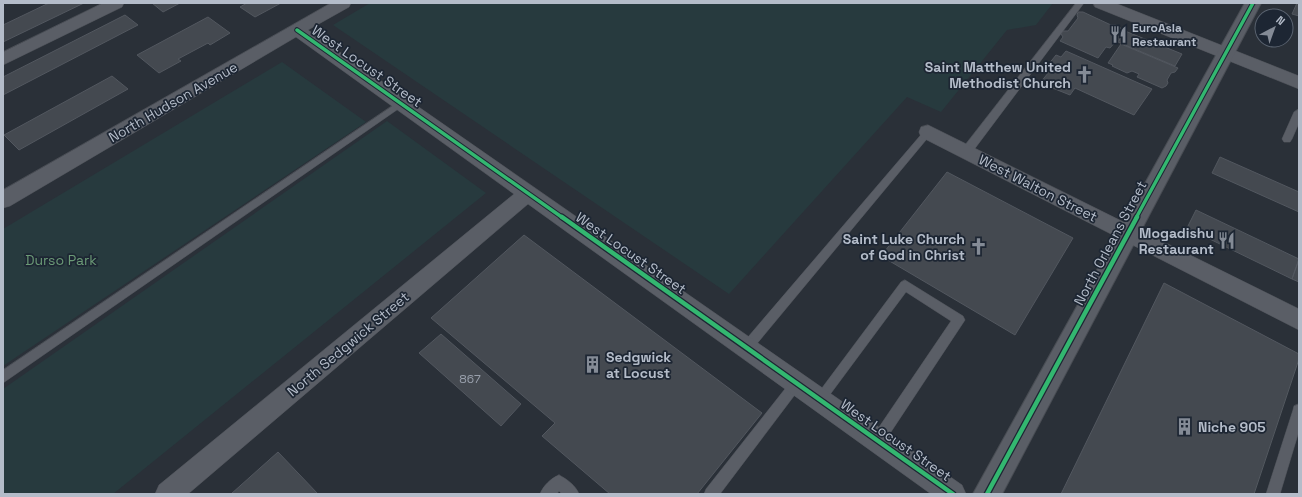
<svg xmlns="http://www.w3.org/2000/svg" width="1302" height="497" font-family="'Space Grotesk',sans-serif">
<rect width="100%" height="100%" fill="#2a3038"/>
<!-- green -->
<path fill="#273a3e" d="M 370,3 L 1053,3 L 1036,25 L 1007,30 L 941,112 L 907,97 L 729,294 L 333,25 Z
M 282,62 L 366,122 L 3,366 L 3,229 Z
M 387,121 L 486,193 L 113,494 L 3,494 L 3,389 Z"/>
<!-- building -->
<path fill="#444950" stroke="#52575f" d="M 49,3 L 84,3 L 3,42 L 3,25 Z
M 152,3 L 180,3 L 163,12 Z
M 247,3 L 281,3 L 255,17 L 240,7 Z
M 1297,3 L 1299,3 L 1299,16 L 1292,14 Z
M 1078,12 L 1083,12 L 1111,25 L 1116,25 L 1125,31 L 1118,42 L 1116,41 L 1110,48 L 1106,47 L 1098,58 L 1060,41 L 1063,37 L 1061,34 L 1063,31 L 1068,31 L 1078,18 L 1077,15 Z
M 125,15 L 138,25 L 3,95 L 3,77 Z
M 208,17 L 230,33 L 210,45 L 208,43 L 178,59 L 181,61 L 159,73 L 137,55 Z
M 1125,31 L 1182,54 L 1175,66 L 1118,42 Z
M 1121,44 L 1178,68 L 1175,72 L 1171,73 L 1167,80 L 1168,83 L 1166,86 L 1162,88 L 1137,77 L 1139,74 L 1132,71 L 1127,73 L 1112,66 L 1113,65 L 1108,63 Z
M 1066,51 L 1152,89 L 1134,115 L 1075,88 L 1070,95 L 1040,83 L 1053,67 L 1048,65 L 1056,55 L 1061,57 Z
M 112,76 L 128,89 L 19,150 L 4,135 Z
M 1220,157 L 1299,192 L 1299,212 L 1212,173 Z
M 947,172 L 1073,238 L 1015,335 L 881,256 Z
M 1196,210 L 1299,259 L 1292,279 L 1187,228 Z
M 524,235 L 762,413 L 697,494 L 610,494 L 542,436 L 555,423 L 431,318 Z
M 1299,259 L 1299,282 L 1292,279 Z
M 1164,283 L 1299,354 L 1299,359 L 1254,494 L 1061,494 Z
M 441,334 L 521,404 L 501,426 L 419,353 Z
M 278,452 L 318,494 L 231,494 Z"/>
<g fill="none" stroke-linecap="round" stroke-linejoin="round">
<defs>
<path id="service" d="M 1076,3 L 1084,3 L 970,155 L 962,155 L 961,152 L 962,149 Z
M 401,100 L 406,103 L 404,105 L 3,383 L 3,370 Z
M 1299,109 L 1299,123 L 1292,139 L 1290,142 L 1284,142 L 1282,139 L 1294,112 Z
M 928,128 L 933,132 L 931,134 L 750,352 L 746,353 L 742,352 L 740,348 L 742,344 L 925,130 Z
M 905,280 L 963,316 L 965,320 L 883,444 L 878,446 L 873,444 L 871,440 L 873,436 L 951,321 L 906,292 L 823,404 L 819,406 L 815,404 L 813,400 L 901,282 Z
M 796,378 L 800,380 L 802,384 L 800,388 L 720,494 L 704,494 L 706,489 L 792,380 Z
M 1299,404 L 1299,431 L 1280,494 L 1266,494 L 1293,410 L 1294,406 Z
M 559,475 C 567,479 576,486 579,494 L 562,494 L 559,491 L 557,494 L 540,494 C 543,486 551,478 559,475 Z"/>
<path id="minor" d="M 103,3 L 124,3 L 122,7 L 3,65 L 3,52 Z
M 331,3 L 351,3 L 349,7 L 308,30 L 962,485 L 966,494 L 931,494 L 528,204 L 188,494 L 155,494 L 159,485 L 514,194 L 296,37 L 10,206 L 3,208 L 3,190 Z
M 1093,3 L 1115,3 L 1299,76 L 1299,89 L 1095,7 Z
M 928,125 L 1299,309 L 1299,330 L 921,137 L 919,132 L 921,127 Z"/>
<path id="tertiary" d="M 1245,3 L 1261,3 L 1002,494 L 973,494 Z"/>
</defs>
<!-- service casing -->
<use href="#service" stroke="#484c53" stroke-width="1"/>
<!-- minor casing -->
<use href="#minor" stroke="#484c53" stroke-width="1"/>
<!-- tertiary casing -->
<use href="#tertiary" stroke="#484c53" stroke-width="2"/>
<!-- service -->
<use href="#service" fill="#5a5e66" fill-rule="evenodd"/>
<!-- minor -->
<use href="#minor" fill="#5a5e66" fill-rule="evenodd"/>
<!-- tertiary -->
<use href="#tertiary" fill="#5a5e66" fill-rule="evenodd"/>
<defs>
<path id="cycleway-far1" d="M 297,30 L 563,218
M 1136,218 L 1253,3"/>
<path id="cycleway" d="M 562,217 L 953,494
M 987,494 L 1137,217"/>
</defs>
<!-- cycleway-far1 casing -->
<use href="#cycleway-far1" stroke="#1d2633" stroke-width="5.5"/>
<!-- cycleway casing -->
<use href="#cycleway" stroke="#1d2633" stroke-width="7"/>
<!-- cycleway-far1 -->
<use href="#cycleway-far1" stroke="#33b770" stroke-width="3.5"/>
<!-- cycleway -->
<use href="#cycleway" stroke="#33b770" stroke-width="4.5"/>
</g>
<!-- icons -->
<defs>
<symbol id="restaurant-bare" viewBox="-9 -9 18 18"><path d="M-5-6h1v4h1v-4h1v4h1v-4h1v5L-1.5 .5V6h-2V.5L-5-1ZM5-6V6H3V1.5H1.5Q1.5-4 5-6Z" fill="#848b96" stroke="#1d2633" stroke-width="2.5" paint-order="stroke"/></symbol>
<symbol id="church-bare" viewBox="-9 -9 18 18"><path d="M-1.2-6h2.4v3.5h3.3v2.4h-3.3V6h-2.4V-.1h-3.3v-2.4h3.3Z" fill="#848b96" stroke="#1d2633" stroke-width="2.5" paint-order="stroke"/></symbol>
<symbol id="building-bare" viewBox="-9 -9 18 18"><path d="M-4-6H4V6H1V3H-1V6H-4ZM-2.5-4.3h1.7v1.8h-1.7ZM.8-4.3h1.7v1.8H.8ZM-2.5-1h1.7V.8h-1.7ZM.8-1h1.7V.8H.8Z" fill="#848b96" stroke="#1d2633" stroke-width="2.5" paint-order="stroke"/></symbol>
</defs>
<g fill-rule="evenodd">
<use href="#restaurant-bare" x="1106" y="22" width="25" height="25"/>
<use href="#church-bare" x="1072" y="62" width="25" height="25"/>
<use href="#restaurant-bare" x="1214" y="228" width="25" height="25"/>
<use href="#church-bare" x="966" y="234" width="25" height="25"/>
<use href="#building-bare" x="580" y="352" width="25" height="25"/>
<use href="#building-bare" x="1172" y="414" width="25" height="25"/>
</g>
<g text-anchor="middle" stroke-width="3.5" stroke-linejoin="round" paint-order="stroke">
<!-- far-poi labels -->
<g font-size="12" font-weight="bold" fill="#b4bcc9" stroke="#1d2633" text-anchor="start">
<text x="1132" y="32">EuroAsia<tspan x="1132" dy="14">Restaurant</tspan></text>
</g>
<!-- number labels -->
<g font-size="12" fill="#989fab">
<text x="470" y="383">867</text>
</g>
<!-- street labels -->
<g font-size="14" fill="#b4bcc9" stroke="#1d2633">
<text transform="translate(367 66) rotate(35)" y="5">West Locust Street</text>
<text transform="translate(173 102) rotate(-30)" y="5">North Hudson Avenue</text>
<text transform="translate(1038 188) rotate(27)" y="5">West Walton Street</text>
<text transform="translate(1110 243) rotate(-62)" y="5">North Orleans Street</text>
<text transform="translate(631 253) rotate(35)" y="5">West Locust Street</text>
<text transform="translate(348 344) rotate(-40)" y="5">North Sedgwick Street</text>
<text transform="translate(896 440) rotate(35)" y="5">West Locust Street</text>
</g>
<!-- poi labels -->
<g font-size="14" font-weight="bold" fill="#b4bcc9" stroke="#1d2633" text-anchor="end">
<text x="1071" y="72">Saint Matthew United<tspan x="1071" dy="16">Methodist Church</tspan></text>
<text x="1214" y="238">Mogadishu<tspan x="1214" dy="16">Restaurant</tspan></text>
<text x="965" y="244">Saint Luke Church<tspan x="965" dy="16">of God in Christ</tspan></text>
<text x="606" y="362" text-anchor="start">Sedgwick<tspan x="606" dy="16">at Locust</tspan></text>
<text x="1198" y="432" text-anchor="start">Niche 905</text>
</g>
<!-- park labels -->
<g font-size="14" fill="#6b9a76" stroke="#1d2633">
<text x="61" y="265">Durso Park</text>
</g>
</g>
<!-- border -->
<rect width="1302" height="497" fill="none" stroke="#b4bcc9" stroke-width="8"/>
<!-- north arrow -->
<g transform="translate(1274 28) rotate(41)"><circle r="19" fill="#1d2633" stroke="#59626f"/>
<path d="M0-3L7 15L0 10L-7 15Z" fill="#848b96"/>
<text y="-6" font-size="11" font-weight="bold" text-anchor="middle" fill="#b4bcc9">N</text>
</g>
</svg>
